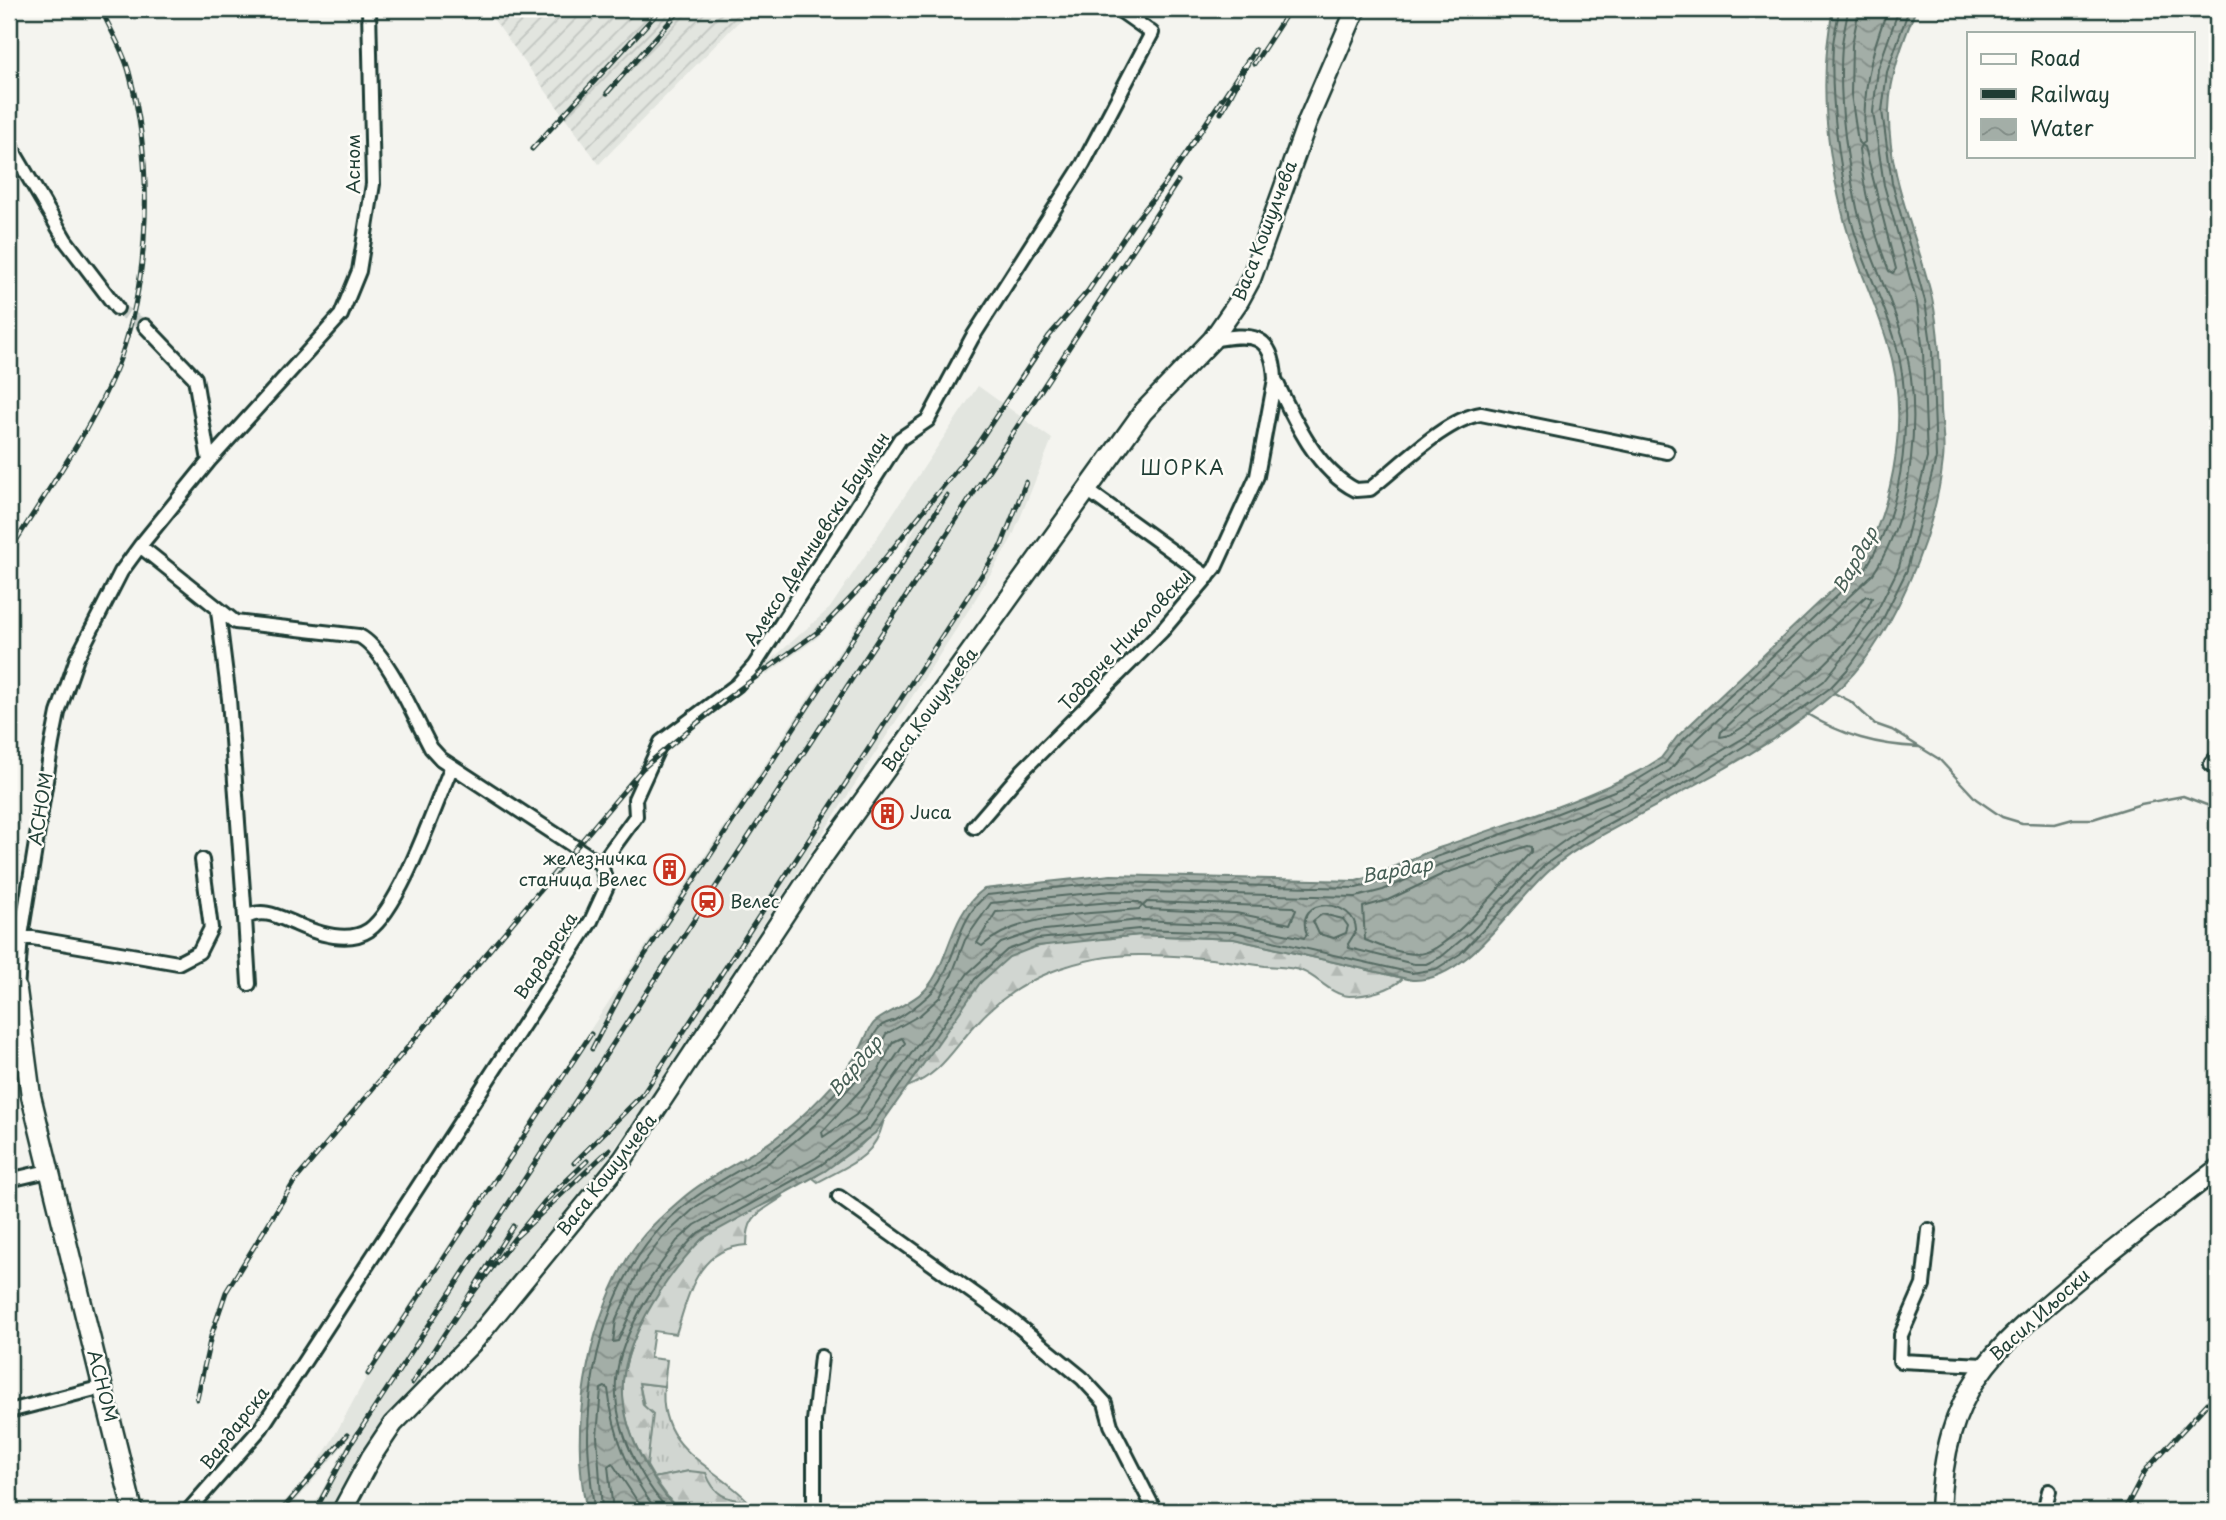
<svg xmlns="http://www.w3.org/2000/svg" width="2226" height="1520" font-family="'Playpen Sans',sans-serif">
<defs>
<pattern id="industrial-furrows" width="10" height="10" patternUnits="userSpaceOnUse" patternTransform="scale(1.75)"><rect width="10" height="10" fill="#e2e5df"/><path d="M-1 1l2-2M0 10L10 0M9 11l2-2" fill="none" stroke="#c1c5c0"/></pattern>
<pattern id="grass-tufts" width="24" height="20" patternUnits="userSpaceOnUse" patternTransform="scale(1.75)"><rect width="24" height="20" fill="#d1d6d1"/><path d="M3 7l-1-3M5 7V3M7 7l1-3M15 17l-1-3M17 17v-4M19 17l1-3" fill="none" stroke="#b3b9b4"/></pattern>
<pattern id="forest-firs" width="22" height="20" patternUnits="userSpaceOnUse" patternTransform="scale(1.75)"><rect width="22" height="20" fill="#d1d6d1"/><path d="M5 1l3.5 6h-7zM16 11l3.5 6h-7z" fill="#b3b9b4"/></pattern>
<pattern id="water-waves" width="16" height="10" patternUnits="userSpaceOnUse" patternTransform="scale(1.75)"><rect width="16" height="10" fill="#a3aea7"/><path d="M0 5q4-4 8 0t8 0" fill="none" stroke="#848f89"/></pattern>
</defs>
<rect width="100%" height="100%" fill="#f4f4ef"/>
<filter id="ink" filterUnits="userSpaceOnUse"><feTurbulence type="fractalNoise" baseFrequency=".0143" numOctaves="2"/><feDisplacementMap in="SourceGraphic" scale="14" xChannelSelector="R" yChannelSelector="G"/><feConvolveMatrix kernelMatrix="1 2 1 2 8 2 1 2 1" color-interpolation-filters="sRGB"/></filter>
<g filter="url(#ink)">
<!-- built -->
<path fill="#e2e5df" d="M 978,386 L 1052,439 L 1012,538 L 970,608 L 637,1118 L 594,1176 L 481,1316 L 397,1403 L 369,1439 L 329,1511 L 311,1511 L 352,1435 L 287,1511 L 275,1511 L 310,1475 L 331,1442 L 387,1339 L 900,559 L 916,525 L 817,638 L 766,675 L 762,668 L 830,608 Z"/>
<!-- industrial -->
<path fill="url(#industrial-furrows)" d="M 486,9 L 751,9 L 599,164 Z"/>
<!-- grass -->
<path fill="url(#grass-tufts)" stroke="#788a82" stroke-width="2" d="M 639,1383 L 664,1386 C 657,1449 712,1464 748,1501 L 727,1500 L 689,1471 L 654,1478 L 647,1466 L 645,1410 Z"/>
<!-- forest -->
<path fill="url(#forest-firs)" stroke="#788a82" stroke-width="2" d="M 1140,935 L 1234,939 L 1403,978 C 1393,990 1365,996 1349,996 C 1331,995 1318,977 1302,971 C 1292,967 1277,967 1265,966 C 1225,960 1184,955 1143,955 C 1081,954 1018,977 976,1024 C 952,1050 942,1074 907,1087 C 931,1052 973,979 1008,957 C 1035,940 1107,939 1140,935 Z
M 883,1123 C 874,1159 848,1165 818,1182 L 813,1178 L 860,1146 Z
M 784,1196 C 760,1213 747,1214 747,1245 C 697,1248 689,1294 676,1334 L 654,1331 L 650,1358 L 667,1360 L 664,1386 L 639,1383 L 643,1405 L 653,1414 L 647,1466 C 632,1443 620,1408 623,1380 C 628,1337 669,1263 704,1238 C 728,1220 757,1208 784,1196 Z
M 689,1471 L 706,1473 C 714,1495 726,1500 748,1501 L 756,1511 L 678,1511 L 654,1478 Z"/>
<!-- water -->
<path fill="url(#water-waves)" stroke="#6e8179" stroke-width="2" d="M 1833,9 L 1916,9 C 1903,41 1890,75 1889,110 C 1887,175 1918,237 1932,298 C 1940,335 1940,373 1941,410 C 1942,426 1945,444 1943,460 C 1935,535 1892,643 1834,693 C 1764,755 1676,793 1595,839 C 1580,847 1562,859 1549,871 C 1512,904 1466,983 1412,980 L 1234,939 L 1140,935 L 1037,946 L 1009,957 L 980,983 L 875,1133 L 825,1171 L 703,1238 C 670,1271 627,1334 623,1381 C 620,1428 648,1477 678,1511 L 587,1511 C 569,1430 586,1331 627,1259 C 641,1234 663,1215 684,1197 C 714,1171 752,1158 782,1133 C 809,1111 835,1085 856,1056 C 863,1047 866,1033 873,1024 C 880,1015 913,1003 926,989 C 950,962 949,915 984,889 L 1111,875 L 1356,881 C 1385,874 1408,859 1436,849 C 1506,824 1579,803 1645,768 L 1661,758 L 1677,737 L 1861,563 C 1896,498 1910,412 1887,341 C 1874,298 1853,258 1843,215 C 1826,149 1819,76 1833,9 Z"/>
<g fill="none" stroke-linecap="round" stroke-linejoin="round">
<!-- shore -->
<path stroke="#546a62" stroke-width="2" d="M 1848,9 C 1847,21 1843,33 1842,45 C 1838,99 1846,156 1857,208 C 1867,253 1890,294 1903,338 C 1923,408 1914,512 1873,574 L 1689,747 L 1670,770 L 1630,794 L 1520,838 L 1439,865 L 1383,890 L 1356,897 L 1112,891 L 991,903 L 965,940 L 952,974 L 940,997 L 920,1015 L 886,1034 L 870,1065 L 817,1123 L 768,1163 L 697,1206 L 663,1237 L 641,1266 L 616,1320 L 613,1342 L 618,1341 L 638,1296 L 677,1241 L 695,1225 L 816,1158 L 863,1122 L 968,973 L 1001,943 L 1036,931 L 1140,920 L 1235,924 L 1304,938 L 1307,935 C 1292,893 1357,899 1356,931 L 1348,944 L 1349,948 L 1414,964 L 1426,964 L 1441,957 L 1472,931 L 1542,857 L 1585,826 L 1642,797 L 1749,735 L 1824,681 L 1872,621 L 1899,567 L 1927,458 L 1923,352 L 1917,303 L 1884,185 L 1873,112 L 1878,69 L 1899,9
M 1859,9 L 1852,45 L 1851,94 L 1858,142 L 1861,145 L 1865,142 C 1862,94 1870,53 1888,9
M 1861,145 L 1865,147 L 1896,269 L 1893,273 L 1889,271 C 1873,231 1864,191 1859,149 Z
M 1866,596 L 1872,598 C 1849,652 1803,684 1757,717 C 1747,723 1732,737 1720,737 L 1721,732 Z
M 1528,846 L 1532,847 L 1532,852 C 1508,876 1454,946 1424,953 C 1409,957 1379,946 1365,940 L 1363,907 L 1388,900 L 1443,874 Z
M 1112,902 L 1139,902 L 1142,906 L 1139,909 C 1089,914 1020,913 982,946 L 977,943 L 996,912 Z
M 1147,902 L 1293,907 L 1296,910 L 1290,924 L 1236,913 L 1146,909 L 1143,906 Z
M 1322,914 L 1343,919 L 1348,926 L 1346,933 L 1334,938 L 1319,934 L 1313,921 Z
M 902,1038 L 905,1043 L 856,1115 L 823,1137 L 822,1132 L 878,1071 L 893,1042 Z
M 594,1511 C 592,1487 588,1462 588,1438 C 588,1350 619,1252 693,1199 C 722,1177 758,1163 786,1139 C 813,1116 843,1088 863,1059 C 869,1050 872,1033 881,1026 C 884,1023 891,1022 895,1020 C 908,1013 919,1004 929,995 C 956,970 954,920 987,895 L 1111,882 L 1356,888 L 1380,882 L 1436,857 L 1517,829 L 1627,786 L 1665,763 L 1682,741 L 1866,568 C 1905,504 1915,412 1895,340 C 1882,296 1858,255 1849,210 C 1838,156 1830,100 1833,45 C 1834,33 1838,21 1839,9
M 602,1511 L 597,1436 L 601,1389 L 605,1387 L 608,1389 C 613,1435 628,1474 657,1511
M 613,1511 L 608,1466 L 612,1463 L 644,1511
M 669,1511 C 639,1478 613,1426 616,1380 C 620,1331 664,1267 698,1233 L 821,1165 L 870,1128 L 975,979 L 1007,950 L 1037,939 L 1139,929 L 1234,932 L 1412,973 L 1436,969 L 1460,954 L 1546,864 L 1589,834 L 1696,777 L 1803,708 L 1830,688 L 1847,670 L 1880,625 L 1907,570 L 1936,458 L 1932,351 L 1925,301 L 1892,183 L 1882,111 L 1887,72 L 1909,9"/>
<!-- stream -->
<path stroke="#6e8179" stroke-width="2.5" d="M 1834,693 L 1850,701 L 1875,724 L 1892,730 L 1939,759 L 1976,799 L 2002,817 L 2022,823 L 2055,824 L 2073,819 L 2093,819 L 2141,804 L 2183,796 L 2217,809
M 1807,714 C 1844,736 1876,745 1919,747"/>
<!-- street-tunnel -->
<path stroke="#c9cfca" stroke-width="12" stroke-dasharray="12 6" stroke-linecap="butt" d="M 117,308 L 145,326"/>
<defs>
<path id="street" d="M 9,144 L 66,241 L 117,308
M 145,326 L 195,378 L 209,461
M 1275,379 C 1293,418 1316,470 1356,490 L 1370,489 C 1399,467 1445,419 1481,414 L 1667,452
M 1087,490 L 1208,577
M 140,546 L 235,622 L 359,636 C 386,649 415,719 431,748 L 441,759 L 601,864 L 607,886 L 591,921 L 261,1428 L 188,1511
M 218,611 L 229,699 L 245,918
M 2211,764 L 2217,757
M 974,827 L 1024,769 L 1162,631 L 1215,568 L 1257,476 L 1275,379 C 1273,332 1250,333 1212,340
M 601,864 L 636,816 L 635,799 L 661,742 L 737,685 L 754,666 L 900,439 L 928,420 L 972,338 L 1083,164 L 1152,33 L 1118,9
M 21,936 L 178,963 L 199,952 L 211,928 L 202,860
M 249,984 L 245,918 C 262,907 279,917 296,924 C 316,933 348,944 369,930 C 401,907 435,805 452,766
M 9,994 L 17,990 L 21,936 L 52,743 L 58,713 L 77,658 L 121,572 L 140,546 L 209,461 L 341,315 L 359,271 L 373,184 L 369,9
M 9,1180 L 48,1171
M 839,1197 L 1011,1320 L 1082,1378 L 1105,1403 L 1111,1425 L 1155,1511
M 1929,1230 L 1923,1285 L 1901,1335 L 1900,1361 L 1985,1365
M 9,1411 L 103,1387
M 814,1511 L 814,1421 L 821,1357
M 1946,1511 L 1986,1511
M 2044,1511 L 2049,1491"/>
<path id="secondary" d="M 17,990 L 31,1096 L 133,1511
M 342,1511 L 371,1457 L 393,1424 L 475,1340 L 623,1159 L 820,861 L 1120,444 L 1143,412 L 1212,340 L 1239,301 L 1251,279 L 1308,120 L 1356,9
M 1940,1511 C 1945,1389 1990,1352 2079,1278 C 2124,1241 2171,1205 2217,1169"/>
</defs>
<!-- street casing -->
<use href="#street" stroke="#1f3d34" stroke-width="18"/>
<!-- secondary casing -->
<use href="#secondary" stroke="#1f3d34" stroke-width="23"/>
<!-- street -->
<use href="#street" stroke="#fdfcf7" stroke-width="12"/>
<!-- secondary -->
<use href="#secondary" stroke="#fdfcf7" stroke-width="18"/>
<defs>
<path id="rail" d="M 1254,64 L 1290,9
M 607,93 L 681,9
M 532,149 L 661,9
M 9,552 C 44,495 97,422 120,359 C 151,272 153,162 129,72 C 123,50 110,29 101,9
M 592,1049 L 627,982 L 947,495
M 587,1161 L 545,1201 L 514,1239 L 610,1149
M 574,1163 L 643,1094 L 1002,544 L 1026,482
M 513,1226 L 460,1310 L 514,1239
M 368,1374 L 591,1034
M 412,1383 L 460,1310
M 197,1399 L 211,1336 L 226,1292 L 294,1182 L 643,768 L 726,699 L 819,631 L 864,584 L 979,442 L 1049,336 L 1088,291 L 1133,224 L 1167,181 L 1255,50 L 1221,113
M 281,1511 L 347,1435
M 315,1511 L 351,1444 L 1178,181
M 2124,1511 L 2145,1471 L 2217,1393"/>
</defs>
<!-- rail casing -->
<use href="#rail" stroke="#1f3d34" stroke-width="5"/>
<!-- rail -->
<use href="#rail" stroke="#fdfcf7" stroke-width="2.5" stroke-dasharray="8" stroke-linecap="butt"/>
</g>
</g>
<!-- icons -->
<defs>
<symbol id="building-ring" viewBox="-11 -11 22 22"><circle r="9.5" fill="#fdfcf7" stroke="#c8321e" stroke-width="1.5"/><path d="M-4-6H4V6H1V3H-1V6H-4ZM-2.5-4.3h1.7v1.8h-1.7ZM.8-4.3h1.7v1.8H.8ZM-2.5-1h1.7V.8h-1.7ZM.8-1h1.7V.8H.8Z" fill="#c8321e"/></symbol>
<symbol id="station-ring" viewBox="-11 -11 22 22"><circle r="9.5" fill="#fdfcf7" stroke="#c8321e" stroke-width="1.5"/><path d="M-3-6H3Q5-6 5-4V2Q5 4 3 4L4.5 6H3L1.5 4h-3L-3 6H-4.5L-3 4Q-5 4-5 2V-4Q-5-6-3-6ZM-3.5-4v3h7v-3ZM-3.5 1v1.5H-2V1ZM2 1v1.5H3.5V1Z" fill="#c8321e"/></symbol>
</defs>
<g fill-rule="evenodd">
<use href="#building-ring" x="870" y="796" width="35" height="35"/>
<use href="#building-ring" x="652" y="852" width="35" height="35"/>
<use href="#station-ring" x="690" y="884" width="35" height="35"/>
</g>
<g text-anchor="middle" stroke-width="5" stroke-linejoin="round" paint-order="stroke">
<!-- street labels -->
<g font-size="18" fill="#1f3d34" stroke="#fdfcf7">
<text transform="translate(354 164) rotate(-90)" y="6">Асном</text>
<text transform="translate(1265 231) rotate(-69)" y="6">Васа Кошулчева</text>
<text transform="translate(817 539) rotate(-57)" y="6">Алексо Демниевски Бауман</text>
<text transform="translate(1125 641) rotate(-47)" y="6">Тодорче Николовски</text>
<text transform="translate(930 710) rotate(-54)" y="6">Васа Кошулчева</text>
<text transform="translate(41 809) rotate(-81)" y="6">АСНОМ</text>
<text transform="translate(546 956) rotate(-57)" y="6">Вардарска</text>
<text transform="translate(607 1175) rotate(-52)" y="6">Васа Кошулчева</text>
<text transform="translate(2040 1315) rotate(-42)" y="6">Васил Иљоски</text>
<text transform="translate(102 1386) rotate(76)" y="6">АСНОМ</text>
<text transform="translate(235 1428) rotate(-52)" y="6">Вардарска</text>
</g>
<!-- poi labels -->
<g font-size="18" fill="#1f3d34" stroke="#fdfcf7" text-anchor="start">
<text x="910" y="819">Juca</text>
<text x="647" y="865" text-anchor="end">железничка<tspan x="647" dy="21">станица Велес</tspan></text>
<text x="730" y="908">Велес</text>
</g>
<!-- neighbourhood labels -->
<g font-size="19" letter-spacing="2" fill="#1f3d34" stroke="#fdfcf7">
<text x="1183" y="475">ШОРКА</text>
</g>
<!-- water labels -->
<g font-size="19" font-style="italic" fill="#475f56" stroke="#fdfcf7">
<text transform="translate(1855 560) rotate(-61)" y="7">Вардар</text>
<text transform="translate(1397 870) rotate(-10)" y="7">Вардар</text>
<text transform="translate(855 1066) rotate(-50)" y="7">Вардар</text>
</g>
</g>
<!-- margin -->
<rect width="2226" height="1520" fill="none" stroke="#fdfcf7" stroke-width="35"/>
<rect x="18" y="18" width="2191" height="1485" fill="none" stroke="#1f3d34" stroke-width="2.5" filter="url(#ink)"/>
<!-- legend -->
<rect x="1967" y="32" width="228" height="126" fill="#fdfcf7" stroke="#a4b0a9" stroke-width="2"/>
<rect x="1981" y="54" width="35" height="10" fill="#fdfcf7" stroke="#a4b0a9" stroke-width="2"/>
<text x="2030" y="66" font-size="21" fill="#1f3d34">Road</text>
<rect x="1981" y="89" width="35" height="10" fill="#1f3d34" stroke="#a4b0a9" stroke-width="2"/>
<text x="2030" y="102" font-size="21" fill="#1f3d34">Railway</text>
<rect x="1981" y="119" width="35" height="21" fill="url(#water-waves)" stroke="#a4b0a9" stroke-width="2"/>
<text x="2030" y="136" font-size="21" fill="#1f3d34">Water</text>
</svg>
